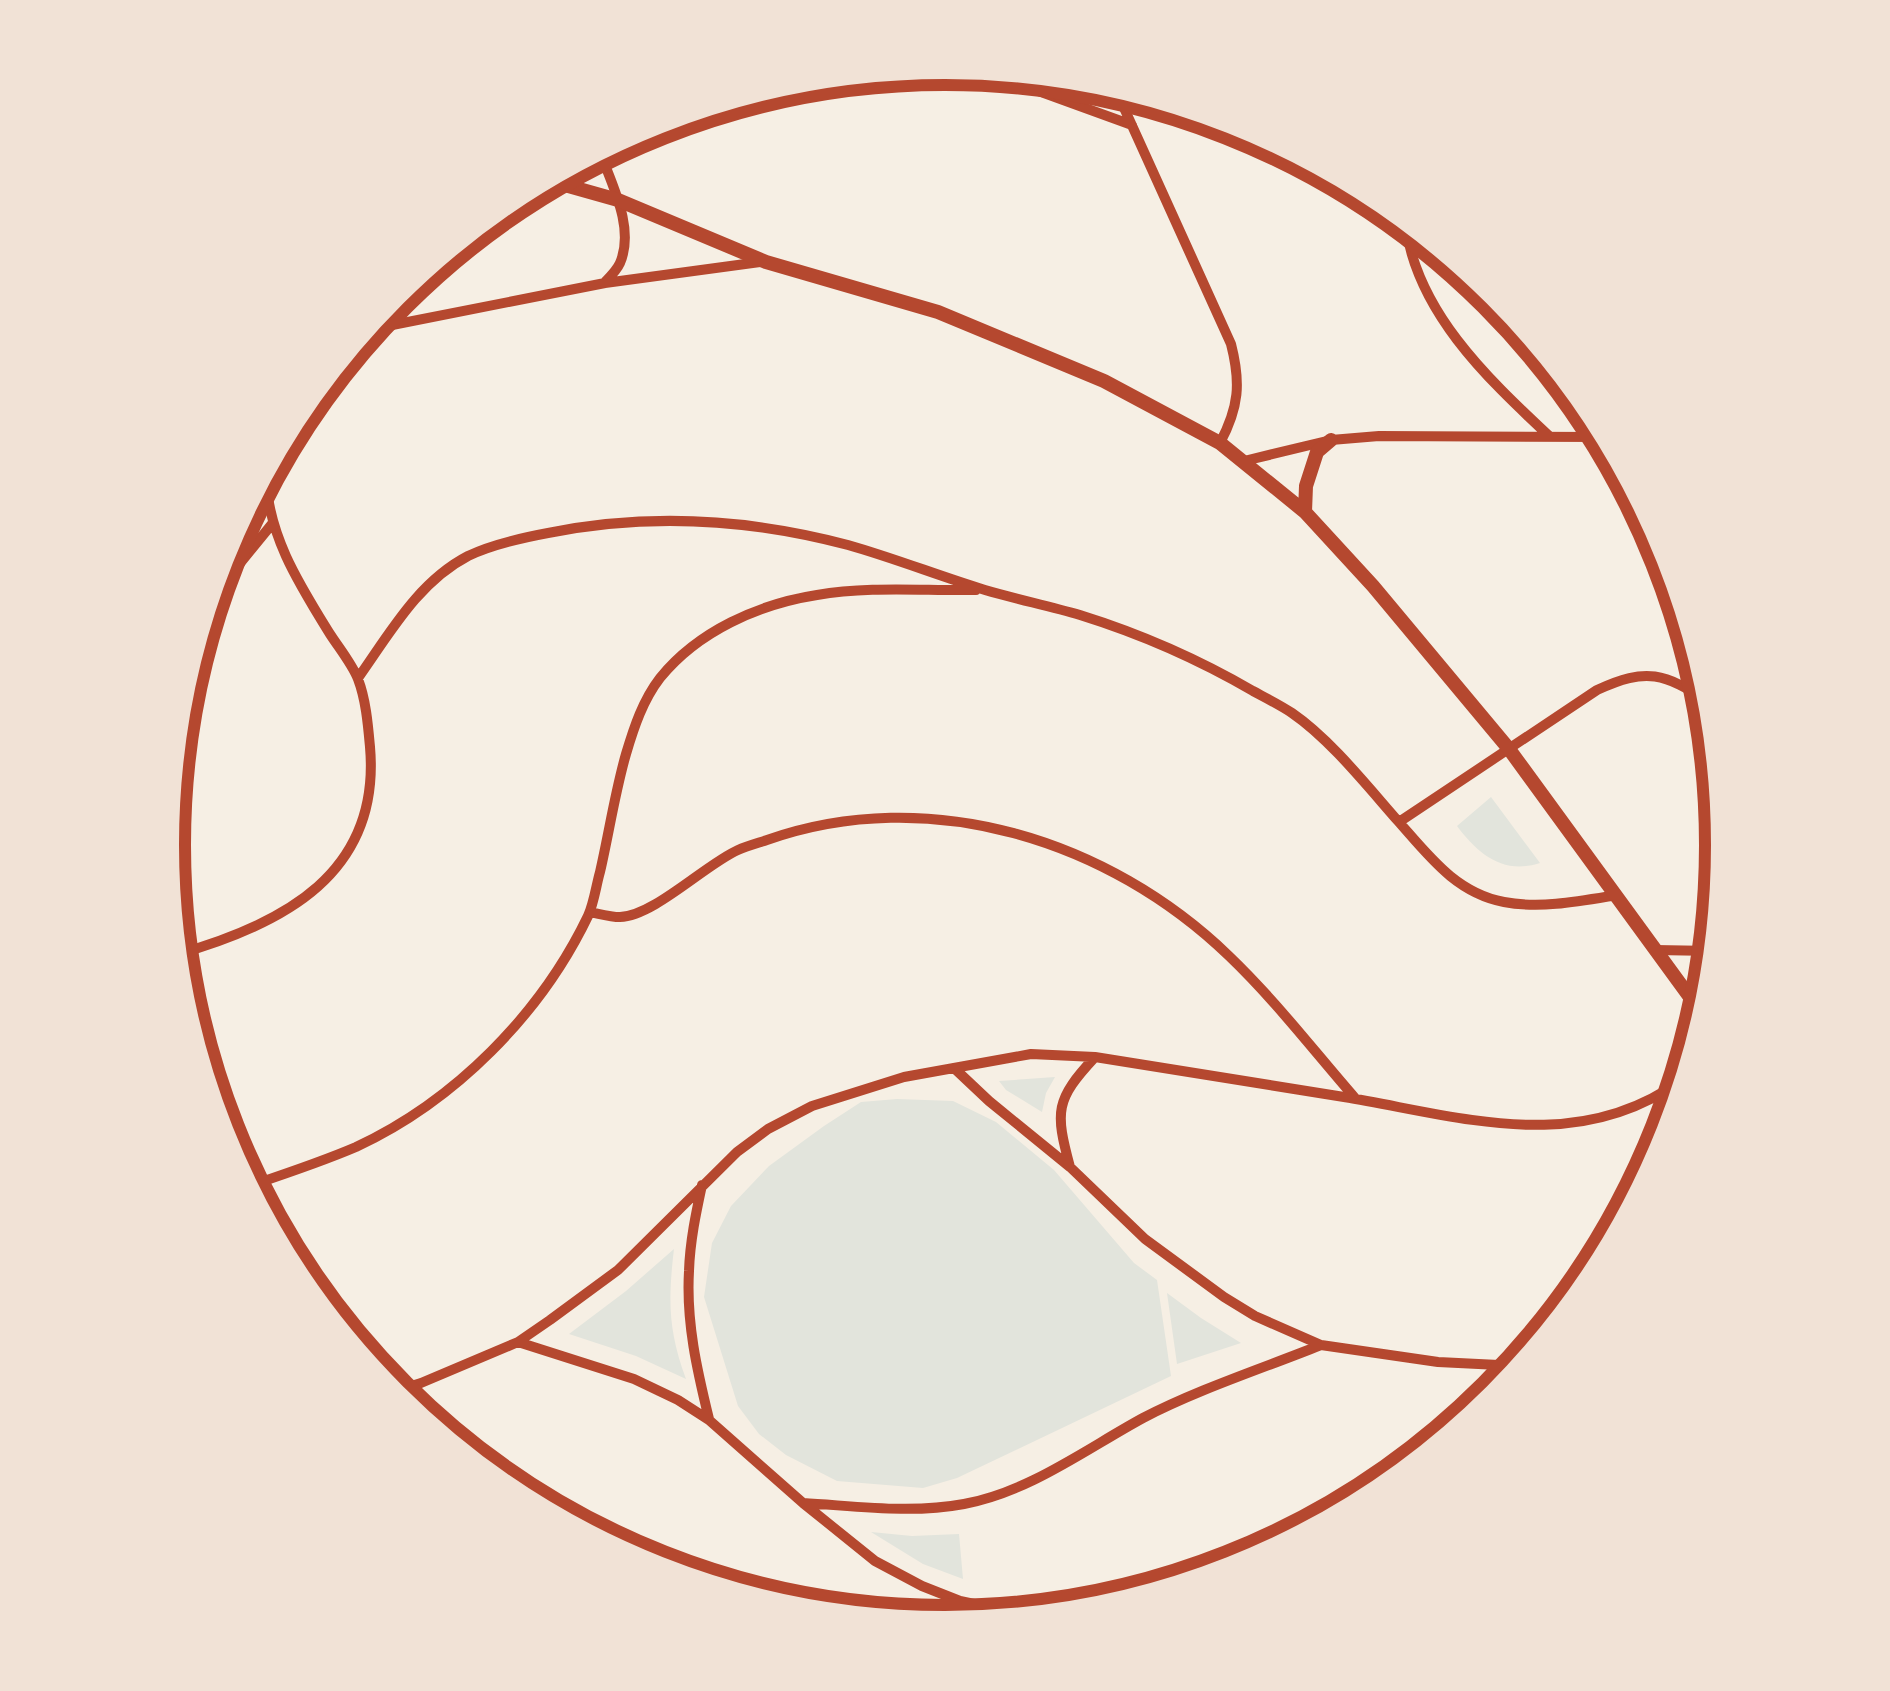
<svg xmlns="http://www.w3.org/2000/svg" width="1890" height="1691" font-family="'Space Grotesk',sans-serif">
<rect width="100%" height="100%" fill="#f6efe4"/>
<!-- green -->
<path fill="#e2e4dc" d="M 1491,797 L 1540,863 C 1503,875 1478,854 1457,826 Z
M 1055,1077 L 1046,1093 L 1042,1112 L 1006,1090 L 999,1081 Z
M 897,1099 L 953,1101 L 996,1122 L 1054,1170 L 1134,1263 L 1157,1280 L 1171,1376 L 957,1478 L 923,1488 L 837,1481 L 786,1455 L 759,1434 L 738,1406 L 704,1297 L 712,1243 L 731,1206 L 769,1166 L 824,1126 L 861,1102 Z
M 674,1249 C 668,1300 668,1330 686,1379 L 636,1356 L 569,1334 L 626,1291 Z
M 1167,1293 L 1201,1318 L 1241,1343 L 1177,1364 Z
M 871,1532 L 912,1536 L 959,1534 L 963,1579 L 923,1564 Z"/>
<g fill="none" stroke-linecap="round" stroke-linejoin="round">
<!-- minor -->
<path stroke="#b5482f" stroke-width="10" d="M 983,71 L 1132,125
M 1115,88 L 1231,344 C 1241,383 1239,407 1220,443
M 600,152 C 612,185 635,228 620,263 C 617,270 611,276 605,282
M 1405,221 C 1415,310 1486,377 1548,435
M 367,330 L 605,283 L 760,262
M 1244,461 L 1331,440 L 1379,436 L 1605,437
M 211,599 L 272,524
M 358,678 C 390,633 418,582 468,556 C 493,544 521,538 548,533 C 647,513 750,519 848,545 C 894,558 939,576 985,590 C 1016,599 1049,606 1080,615 C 1141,634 1198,659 1253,691 C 1266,698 1280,705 1292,713 C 1330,739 1368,787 1398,821 C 1429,856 1456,893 1504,902 C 1541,909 1581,901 1617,895
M 1399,822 L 1597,690 C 1647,667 1664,673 1709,702
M 590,912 C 600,914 611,917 620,917 C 654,916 706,864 738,850 C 747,846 758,843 767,840 C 929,783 1109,840 1229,956 C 1275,1000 1314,1051 1355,1098
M 1655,950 L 1713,951
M 178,954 C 284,924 381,873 370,747 C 368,725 366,700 358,679 C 352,664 339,648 330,634 C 299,584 267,534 266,474
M 954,1068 L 989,1101 L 1070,1167 L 1145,1239 L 1224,1297 L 1255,1316 L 1321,1345 L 1438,1362 L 1519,1366
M 1070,1167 C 1055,1111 1055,1100 1095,1057
M 702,1185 C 696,1213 690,1241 689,1271 C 686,1322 697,1370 709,1419
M 249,1186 C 285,1174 321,1162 356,1147 C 455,1101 541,1014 588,916 C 594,903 596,886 600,872 C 609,833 615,792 626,754 C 634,727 643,700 660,678 C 698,631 759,604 817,595 C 869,586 924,591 976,590
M 518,1342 L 634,1379 L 678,1400 L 709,1420 L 803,1503 L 875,1561 L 922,1586 L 960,1601 L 1027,1615
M 392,1392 L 421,1383 L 518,1342 L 550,1320 L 618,1270 L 737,1152 L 768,1129 L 812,1106 L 904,1077 L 1031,1054 L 1095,1057 C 1178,1070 1261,1083 1344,1097 C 1460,1116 1577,1157 1683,1079
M 803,1503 C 856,1506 911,1514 964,1504 C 1029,1492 1086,1449 1143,1418 C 1199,1389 1261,1369 1321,1345"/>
<!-- secondary -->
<path stroke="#b5482f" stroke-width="14" d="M 547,180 L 618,200 L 766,262 L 938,312 L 1104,381 L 1220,443 L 1305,512 L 1373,586 L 1509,749 L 1703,1015
M 1305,512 L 1306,486 L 1317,452 L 1331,440"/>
</g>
<!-- crop -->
<path d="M0 0H1890V1691H0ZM185 845a760 760 0 1 1 1520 0a760 760 0 1 1-1520 0Z" fill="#f1e2d6" fill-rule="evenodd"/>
<path fill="none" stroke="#b5482f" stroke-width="12" d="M185 845a760 760 0 1 1 1520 0a760 760 0 1 1-1520 0Z"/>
</svg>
